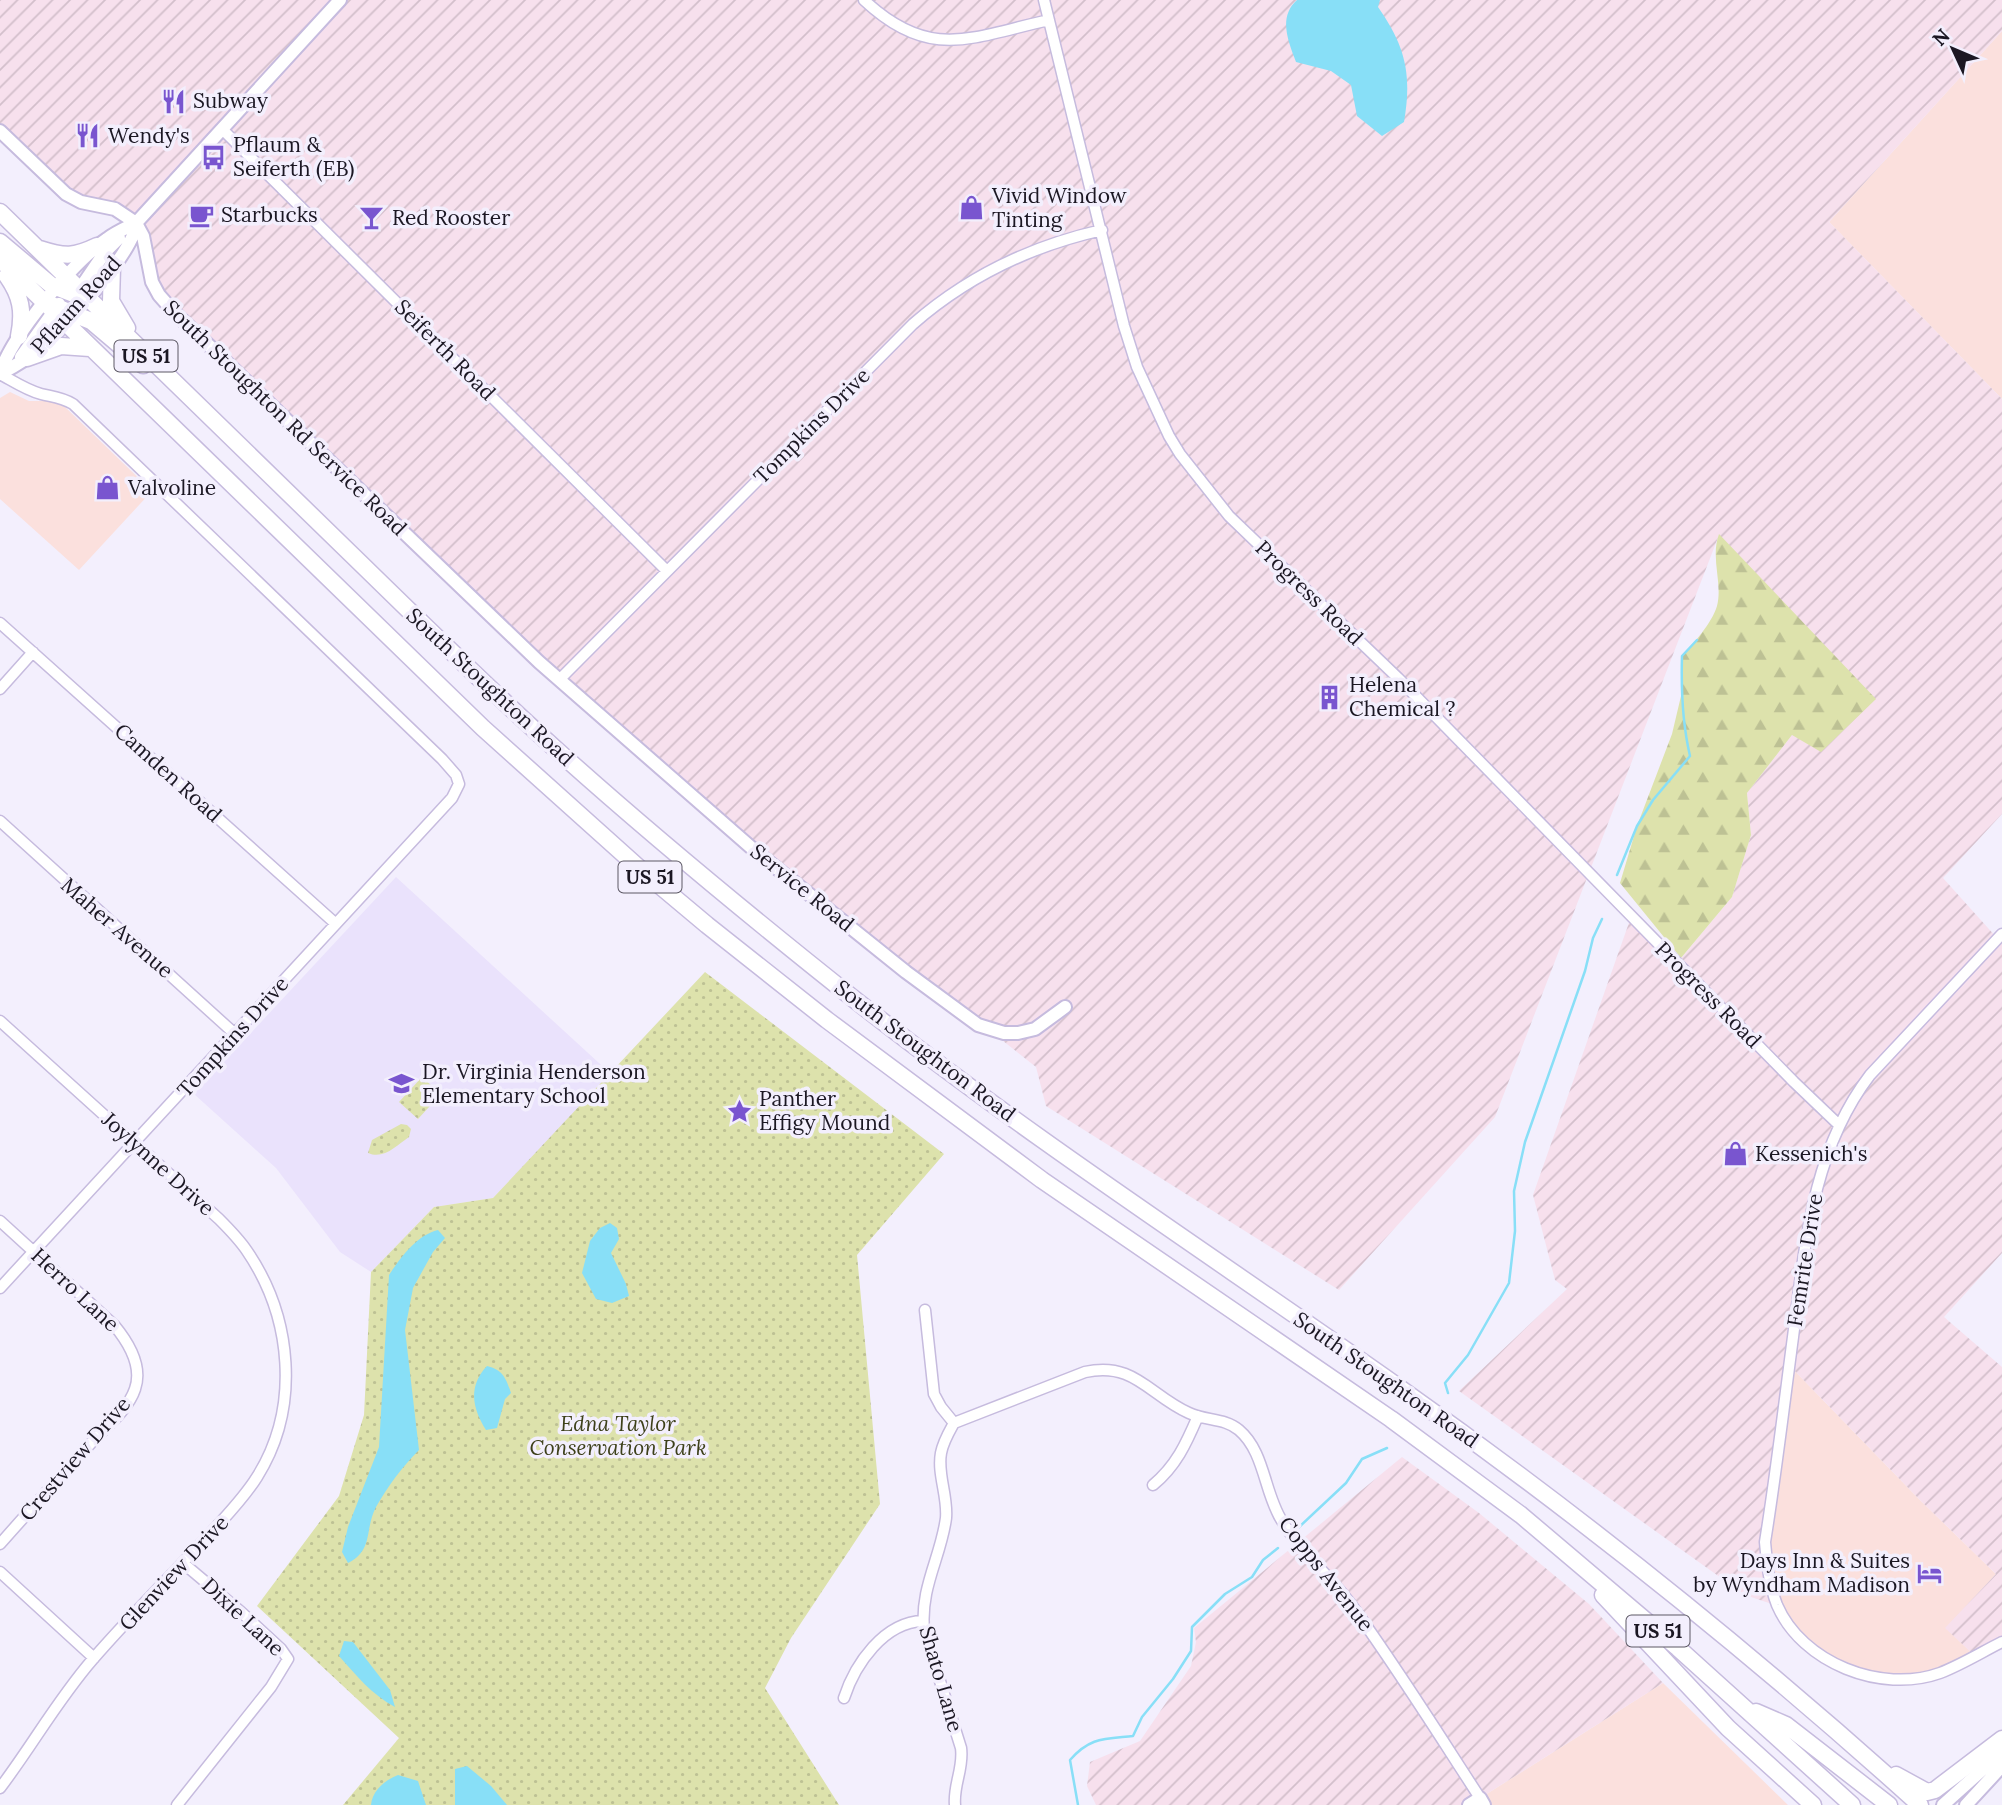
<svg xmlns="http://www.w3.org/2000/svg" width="2002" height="1805" font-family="Lora,serif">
<defs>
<pattern id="industrial-furrows" width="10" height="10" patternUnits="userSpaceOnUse" patternTransform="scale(1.75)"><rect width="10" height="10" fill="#f7e0ed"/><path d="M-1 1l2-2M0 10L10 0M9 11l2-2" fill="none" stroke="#d3bfcb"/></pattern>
<pattern id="forest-firs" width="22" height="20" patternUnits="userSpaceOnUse" patternTransform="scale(1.75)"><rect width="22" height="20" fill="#dde2ac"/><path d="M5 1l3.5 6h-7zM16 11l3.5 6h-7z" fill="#bdc194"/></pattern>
<pattern id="park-dots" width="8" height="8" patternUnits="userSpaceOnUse" patternTransform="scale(1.75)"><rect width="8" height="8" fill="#dde2ac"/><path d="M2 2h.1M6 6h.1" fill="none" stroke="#bdc194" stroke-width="1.8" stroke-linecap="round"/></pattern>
</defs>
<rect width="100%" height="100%" fill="#f3effd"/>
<!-- commercial -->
<path fill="#fbe0dd" d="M 2002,31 L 2002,399 L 1829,222 Z
M 10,392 L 29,401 L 51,401 L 65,407 L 152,491 L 79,570 L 0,499 L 0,398 Z
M 1789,1365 L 1919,1499 L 1996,1574 L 1946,1628 L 1975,1656 L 1940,1673 L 1891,1680 L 1822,1656 L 1778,1606 L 1765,1542 Z
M 1663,1683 L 1788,1805 L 1469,1805 Z"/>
<!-- industrial -->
<path fill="url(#industrial-furrows)" d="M 0,0 L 2002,0 L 2002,31 L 1829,222 L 2002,399 L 2002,814 L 1943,878 L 1997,938 L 2002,934 L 2002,1253 L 1944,1317 L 2002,1367 L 2002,1642 L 1975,1656 L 1945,1628 L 1996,1574 L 1919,1499 L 1790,1366 L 1765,1542 L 1778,1606 L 1745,1595 L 1459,1391 L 1567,1289 L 1555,1280 L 1533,1195 L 1631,917 L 1677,963 L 1732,897 L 1751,835 L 1747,793 L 1792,735 L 1719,535 L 1495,1117 L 1339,1290 L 1046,1106 L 1036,1067 L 667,775 L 165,303 L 136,223 L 81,202 L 0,131 Z
M 1402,1457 L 1479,1513 L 1589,1604 L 1663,1683 L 1469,1805 L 1096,1805 L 1087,1786 L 1090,1762 L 1140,1741 L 1191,1666 L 1196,1642 L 1194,1628 Z"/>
<!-- built -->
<path fill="#eae2fc" d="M 396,877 L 611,1074 L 493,1198 L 434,1207 L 371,1272 L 340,1252 L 276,1168 L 194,1094 Z"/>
<!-- forest -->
<path fill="url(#forest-firs)" d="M 1719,534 L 1876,699 L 1821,752 L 1792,735 L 1747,793 L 1751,835 L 1732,897 L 1681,958 L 1620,883 L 1637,826 L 1672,734 L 1681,696 L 1682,656 C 1693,644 1712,623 1717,606 C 1723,583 1710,558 1719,534 Z"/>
<!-- park -->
<path fill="url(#park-dots)" d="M 705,972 L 944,1154 L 857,1255 L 880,1504 L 791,1638 L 765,1688 L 839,1805 L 343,1805 L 399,1738 L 257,1606 L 339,1496 L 364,1415 L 371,1272 L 434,1207 L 493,1198 Z
M 422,1077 L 441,1094 L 418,1119 L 399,1102 Z
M 401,1124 L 407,1125 L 411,1129 L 409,1137 C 397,1145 384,1160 368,1153 L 372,1140 Z"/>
<!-- water -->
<path fill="#88dff7" d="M 1297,0 L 1380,0 L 1378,7 C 1406,47 1412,75 1404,122 L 1382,136 L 1357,116 L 1351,85 L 1331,71 L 1296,62 C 1288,41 1278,17 1297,0 Z
M 610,1223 L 617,1228 L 619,1239 L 611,1253 L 626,1284 L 629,1296 L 612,1303 L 596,1299 L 582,1273 L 590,1241 L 600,1228 Z
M 438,1230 L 445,1238 L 433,1252 L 413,1288 L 405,1330 L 419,1450 C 402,1467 388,1486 376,1507 C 364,1530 374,1550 348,1563 L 342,1552 L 348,1527 L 379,1447 L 389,1275 C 401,1257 417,1235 438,1230 Z
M 487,1366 C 503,1370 506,1378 511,1393 L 505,1399 L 497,1428 L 486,1430 C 472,1408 468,1386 487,1366 Z
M 344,1641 L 353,1642 L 390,1690 L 395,1707 C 371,1694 357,1676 339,1656 Z
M 467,1766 L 491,1786 L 507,1805 L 455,1805 L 455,1769 Z
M 398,1775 L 418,1781 L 426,1805 L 371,1805 C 372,1791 385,1780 398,1775 Z"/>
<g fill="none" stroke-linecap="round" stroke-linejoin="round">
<!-- stream -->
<path stroke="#88dff7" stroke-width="2.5" d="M 1617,875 L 1637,826 L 1653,800 L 1690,756 C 1682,722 1681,690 1682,656 L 1697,640
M 1448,1393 L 1445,1383 L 1468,1355 L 1509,1283 L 1515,1231 L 1514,1191 L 1525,1142 L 1585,971 L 1593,938 L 1602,919
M 1297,1529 L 1346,1483 L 1362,1459 L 1387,1448
M 1078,1805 L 1070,1760 C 1090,1737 1104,1739 1133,1736 L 1142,1717 L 1173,1679 L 1191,1651 L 1192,1627 L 1225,1594 L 1252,1577 L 1263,1560 L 1278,1548"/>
<defs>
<path id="minor" d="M 864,0 C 930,62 972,37 1049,20
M 1044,0 L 1124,326 L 1137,367 L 1169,436 L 1180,454 L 1229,516 L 1398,678 L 1794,1082 L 1838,1124
M 222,129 L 667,571
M 0,374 C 13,381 26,390 41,394 C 53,397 61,397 73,404 L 442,759 L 456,775 L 459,784 L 452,798 L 0,1288
M 0,623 L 336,924
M 560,679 L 913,324 C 968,276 1031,246 1102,230
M 0,689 L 33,652
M 0,821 L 235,1034
M 2002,934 L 1870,1075 C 1812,1151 1805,1245 1793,1337 C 1784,1405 1776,1474 1765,1542 C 1767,1564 1769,1584 1777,1605 C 1802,1663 1881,1694 1940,1673 C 1961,1665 1982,1652 2002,1642
M 0,1021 L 219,1219 C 229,1229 239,1239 247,1251 C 292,1317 301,1407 257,1477 C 244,1498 226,1516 210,1534 C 171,1576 130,1616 93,1659 C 58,1699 32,1746 0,1788
M 0,1221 L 114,1325 C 129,1343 143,1366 135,1389 C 128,1410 105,1428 91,1443 C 60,1477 30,1510 0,1544
M 925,1310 L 934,1394 L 941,1407 L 954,1423
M 1153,1485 C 1176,1466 1186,1444 1198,1416
M 0,1572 L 94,1658
M 844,1698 C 855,1664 884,1622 923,1621
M 177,1805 L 271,1687 L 288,1659 L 281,1649 L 241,1612 L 183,1563
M 955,1805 C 953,1785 964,1768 961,1748 L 924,1630 C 920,1587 941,1557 946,1518 C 948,1496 937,1474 941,1453 C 943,1442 949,1432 954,1423 L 1085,1372 C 1134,1361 1149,1395 1189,1413 C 1206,1421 1225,1418 1239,1430 C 1265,1452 1264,1493 1282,1521 C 1300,1551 1329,1575 1350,1603 C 1396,1666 1437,1732 1480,1798"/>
<path id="tertiary" d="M 0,131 L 66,194 L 81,202 L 115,209 L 136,223 L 143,236 L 152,282 L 159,295 L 174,312 L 539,662 L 754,850 L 906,972 L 978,1025 L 1004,1033 L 1018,1033 L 1035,1029 L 1065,1007
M 75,296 L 105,252 L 119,238
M 21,357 L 59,304
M 0,373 C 13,334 73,262 107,239 C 116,232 126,228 136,223 L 340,0
M 0,374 C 15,366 29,358 41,347 C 63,329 136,250 136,223
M 1469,1805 L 1480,1798 L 1484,1805
M 1943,1805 L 2002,1752
M 1966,1805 L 2002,1766"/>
<path id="primary" d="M 0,212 C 117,326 233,440 351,554 C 420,621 488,689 560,753 C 657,840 757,922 859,1003 C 1033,1140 1220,1261 1401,1389 C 1582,1517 1755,1656 1920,1805
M 0,242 L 51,285 L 84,298
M 40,249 C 65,257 74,257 97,246
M 0,259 L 483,728 L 639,868 L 707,925 L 827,1020 L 1042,1180 L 1391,1419 L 1521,1515 L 1678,1648 L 1852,1805
M 112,267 L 111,301 L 127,328
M 7,276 C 21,296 24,311 19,336
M 49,304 L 91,321 L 143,365
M 27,358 L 61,346 L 90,348
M 1603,1595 L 1728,1728 L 1813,1805
M 1756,1712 L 1786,1725 L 1889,1805
M 1896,1775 L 1927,1792 L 1935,1790 L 2002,1739"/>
</defs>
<!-- minor casing -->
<use href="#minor" stroke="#c6bbde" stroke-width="13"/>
<!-- tertiary casing -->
<use href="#tertiary" stroke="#c6bbde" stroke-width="16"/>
<!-- primary casing -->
<use href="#primary" stroke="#c6bbde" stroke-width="19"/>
<!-- minor -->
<use href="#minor" stroke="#fff" stroke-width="10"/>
<!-- tertiary -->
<use href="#tertiary" stroke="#fff" stroke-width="12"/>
<!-- primary -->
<use href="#primary" stroke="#fff" stroke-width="16"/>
</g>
<!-- icons -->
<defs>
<symbol id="restaurant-bare" viewBox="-9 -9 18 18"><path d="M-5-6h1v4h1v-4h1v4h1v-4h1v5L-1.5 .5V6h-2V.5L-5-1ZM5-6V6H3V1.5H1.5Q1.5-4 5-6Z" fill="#7955cf" stroke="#f3effd" stroke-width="2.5" paint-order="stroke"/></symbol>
<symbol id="bus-bare" viewBox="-9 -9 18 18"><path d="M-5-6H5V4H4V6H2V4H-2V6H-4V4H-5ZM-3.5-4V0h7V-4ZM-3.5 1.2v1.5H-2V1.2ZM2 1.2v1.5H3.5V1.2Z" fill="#7955cf" stroke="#f3effd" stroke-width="2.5" paint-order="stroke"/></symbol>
<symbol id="shop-bare" viewBox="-9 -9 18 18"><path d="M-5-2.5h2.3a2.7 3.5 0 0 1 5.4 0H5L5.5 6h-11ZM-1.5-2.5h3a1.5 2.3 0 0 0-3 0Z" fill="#7955cf" stroke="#f3effd" stroke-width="2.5" paint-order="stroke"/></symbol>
<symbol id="cafe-bare" viewBox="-9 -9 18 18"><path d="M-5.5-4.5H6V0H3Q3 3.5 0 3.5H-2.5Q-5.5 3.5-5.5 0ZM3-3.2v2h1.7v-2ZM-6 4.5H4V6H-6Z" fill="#7955cf" stroke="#f3effd" stroke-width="2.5" paint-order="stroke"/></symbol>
<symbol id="bar-bare" viewBox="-9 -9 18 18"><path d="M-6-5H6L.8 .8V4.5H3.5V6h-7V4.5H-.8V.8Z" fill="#7955cf" stroke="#f3effd" stroke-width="2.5" paint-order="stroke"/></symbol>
<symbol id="building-bare" viewBox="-9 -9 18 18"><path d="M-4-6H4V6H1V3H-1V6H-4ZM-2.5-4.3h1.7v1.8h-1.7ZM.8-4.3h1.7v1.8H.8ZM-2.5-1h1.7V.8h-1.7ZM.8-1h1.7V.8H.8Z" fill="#7955cf" stroke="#f3effd" stroke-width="2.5" paint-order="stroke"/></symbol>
<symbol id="school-bare" viewBox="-9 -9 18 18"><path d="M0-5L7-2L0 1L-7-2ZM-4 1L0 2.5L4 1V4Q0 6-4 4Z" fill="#7955cf" stroke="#f3effd" stroke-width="2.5" paint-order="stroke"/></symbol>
<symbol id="sight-bare" viewBox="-9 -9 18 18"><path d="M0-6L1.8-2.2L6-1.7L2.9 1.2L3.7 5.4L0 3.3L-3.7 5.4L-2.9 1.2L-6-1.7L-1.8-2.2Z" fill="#7955cf" stroke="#f3effd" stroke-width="2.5" paint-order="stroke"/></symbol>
<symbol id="hotel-bare" viewBox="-9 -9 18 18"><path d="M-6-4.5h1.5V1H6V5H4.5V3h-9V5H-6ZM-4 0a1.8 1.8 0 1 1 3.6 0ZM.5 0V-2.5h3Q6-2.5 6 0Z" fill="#7955cf" stroke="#f3effd" stroke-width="2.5" paint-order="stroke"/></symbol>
</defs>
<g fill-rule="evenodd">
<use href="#restaurant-bare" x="156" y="84" width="35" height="35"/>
<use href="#restaurant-bare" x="70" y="118" width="35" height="35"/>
<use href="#bus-bare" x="196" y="140" width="35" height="35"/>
<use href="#shop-bare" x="954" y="190" width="35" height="35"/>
<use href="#cafe-bare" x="184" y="198" width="35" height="35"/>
<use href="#bar-bare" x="354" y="200" width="35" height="35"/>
<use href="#shop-bare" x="90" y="470" width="35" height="35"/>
<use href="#building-bare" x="1312" y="680" width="35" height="35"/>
<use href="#school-bare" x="384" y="1066" width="35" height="35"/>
<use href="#sight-bare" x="722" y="1094" width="35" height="35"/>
<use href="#shop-bare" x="1718" y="1136" width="35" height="35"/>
<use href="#hotel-bare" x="1912" y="1556" width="35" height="35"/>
</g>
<g text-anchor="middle" stroke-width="7" stroke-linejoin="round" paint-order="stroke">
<!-- shield labels -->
<g fill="#f3effd" stroke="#5c5864" stroke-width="2">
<rect x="114.5" y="340.5" width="63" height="31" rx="5"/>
<rect x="618.5" y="861.5" width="63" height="31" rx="5"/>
<rect x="1626.5" y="1615.5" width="63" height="31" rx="5"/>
</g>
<g font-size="19" font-weight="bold" fill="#1b1723">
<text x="146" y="363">US 51</text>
<text x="650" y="884">US 51</text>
<text x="1658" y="1638">US 51</text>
</g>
<!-- poi labels -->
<g font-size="21" fill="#1b1723" stroke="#f3effd" text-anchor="start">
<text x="193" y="108">Subway</text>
<text x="108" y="143">Wendy's</text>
<text x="233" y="152">Pflaum &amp;<tspan x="233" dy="24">Seiferth (EB)</tspan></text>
<text x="992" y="203">Vivid Window<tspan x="992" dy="24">Tinting</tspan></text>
<text x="221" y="222">Starbucks</text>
<text x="392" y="225">Red Rooster</text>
<text x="128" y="495">Valvoline</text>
<text x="1349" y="692">Helena<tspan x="1349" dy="24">Chemical ?</tspan></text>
<text x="422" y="1079">Dr. Virginia Henderson<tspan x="422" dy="24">Elementary School</tspan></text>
<text x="759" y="1106">Panther<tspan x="759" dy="24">Effigy Mound</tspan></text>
<text x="1755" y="1161">Kessenich's</text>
<text x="1910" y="1568" text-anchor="end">Days Inn &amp; Suites<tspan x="1910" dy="24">by Wyndham Madison</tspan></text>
</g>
<!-- street labels -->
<g font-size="21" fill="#1b1723" stroke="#f3effd">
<text transform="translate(76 305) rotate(-48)" y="7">Pflaum Road</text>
<text transform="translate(445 350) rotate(45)" y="7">Seiferth Road</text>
<text transform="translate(285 418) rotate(44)" y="7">South Stoughton Rd Service Road</text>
<text transform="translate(812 426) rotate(-45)" y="7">Tompkins Drive</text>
<text transform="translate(1309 593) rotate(44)" y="7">Progress Road</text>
<text transform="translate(490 687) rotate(43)" y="7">South Stoughton Road</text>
<text transform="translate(168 773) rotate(42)" y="7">Camden Road</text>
<text transform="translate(802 888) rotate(39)" y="7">Service Road</text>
<text transform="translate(117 928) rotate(41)" y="7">Maher Avenue</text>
<text transform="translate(1708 995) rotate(45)" y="7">Progress Road</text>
<text transform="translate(233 1037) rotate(-48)" y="7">Tompkins Drive</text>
<text transform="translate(925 1051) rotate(37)" y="7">South Stoughton Road</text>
<text transform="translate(158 1164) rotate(42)" y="7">Joylynne Drive</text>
<text transform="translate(1805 1260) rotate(-81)" y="7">Femrite Drive</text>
<text transform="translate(75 1290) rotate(43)" y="7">Herro Lane</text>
<text transform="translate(1386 1380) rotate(35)" y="7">South Stoughton Road</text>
<text transform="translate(75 1459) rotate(-49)" y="7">Crestview Drive</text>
<text transform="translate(174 1573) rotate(-47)" y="7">Glenview Drive</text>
<text transform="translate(1326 1574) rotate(52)" y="7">Copps Avenue</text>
<text transform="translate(243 1617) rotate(43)" y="7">Dixie Lane</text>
<text transform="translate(941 1679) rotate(74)" y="7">Shato Lane</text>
</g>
<!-- park labels -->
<g font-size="21" font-style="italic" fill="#3d401a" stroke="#f3effd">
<text x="618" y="1431">Edna Taylor<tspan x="618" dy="24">Conservation Park</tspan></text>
</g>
</g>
<!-- north arrow -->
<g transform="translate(1953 49) rotate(314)" stroke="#f3effd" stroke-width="5" paint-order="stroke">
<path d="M0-5L12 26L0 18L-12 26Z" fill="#1b1723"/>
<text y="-10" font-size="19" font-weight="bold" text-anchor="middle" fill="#1b1723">N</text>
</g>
</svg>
